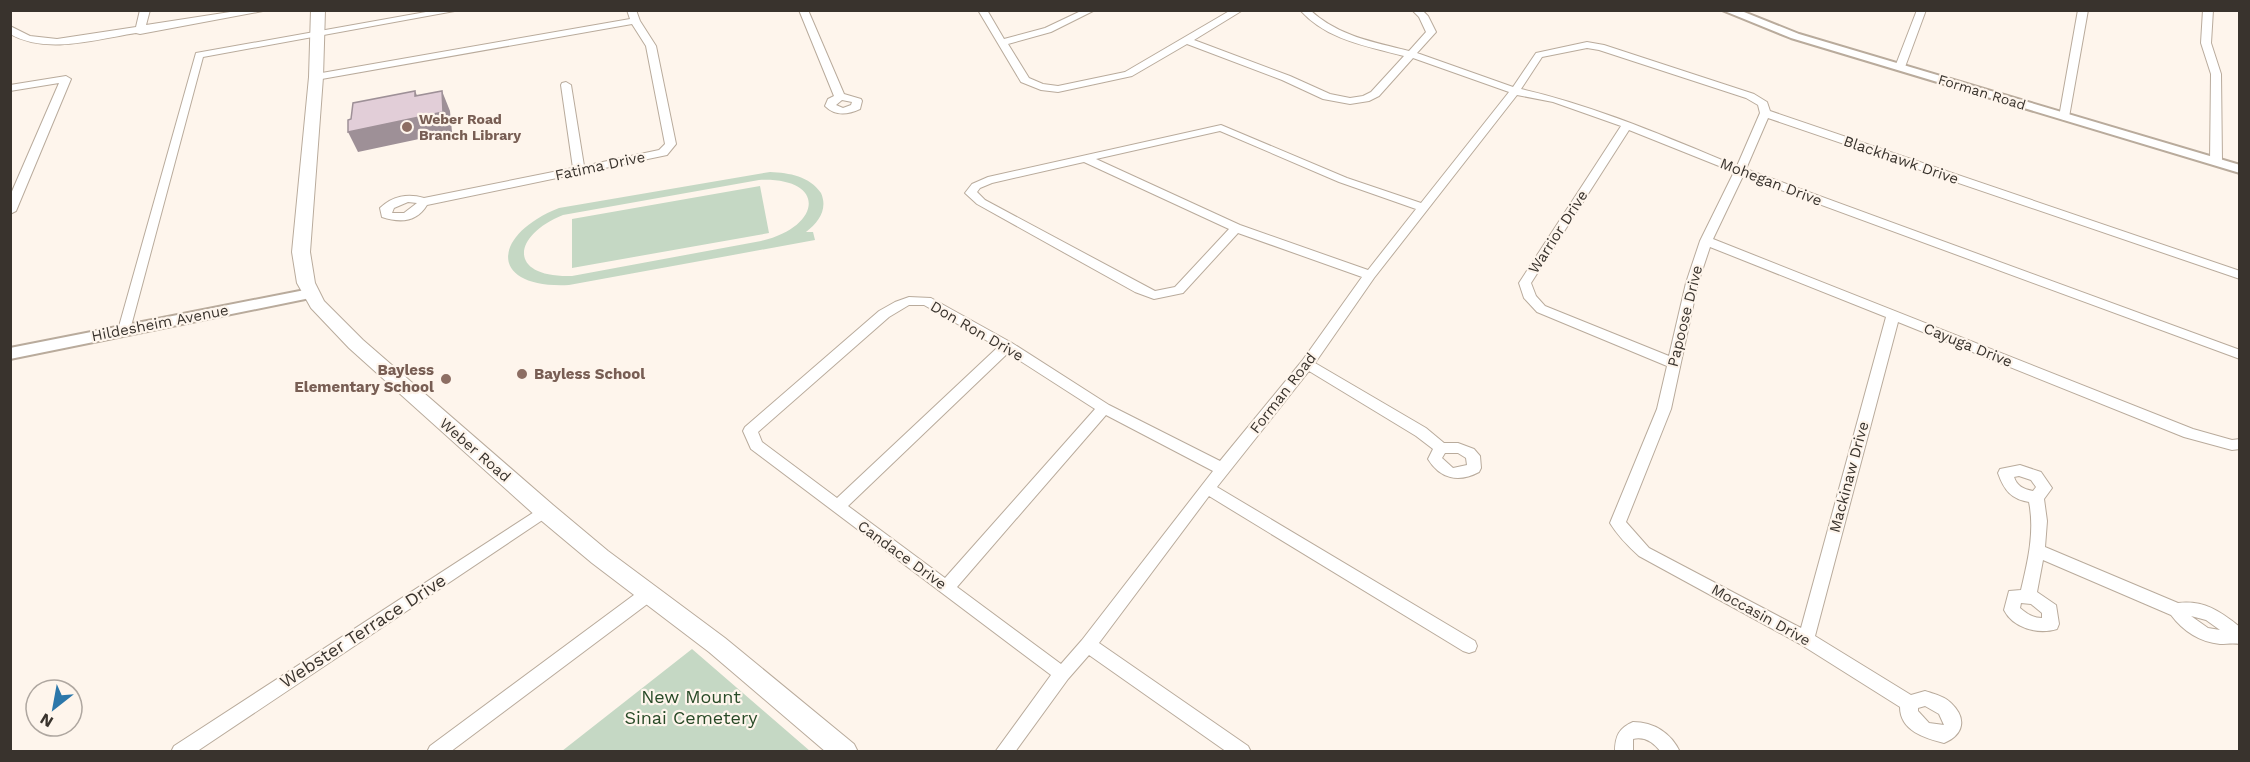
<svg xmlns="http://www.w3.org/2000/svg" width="2250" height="762" font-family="'Work Sans',sans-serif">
<rect width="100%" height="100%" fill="#fef5ec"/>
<!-- green -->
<path fill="#c5d8c4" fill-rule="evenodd" d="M 770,172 C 790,173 809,176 821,193 C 828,209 819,222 806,232 L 813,232 L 815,240 L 569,285 C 488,289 491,235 559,208 ZM 759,180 C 828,177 822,227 761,241 L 572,276 C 508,278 511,236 563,215 Z
M 760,186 L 769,233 L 572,268 L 572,219 Z
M 692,649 L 810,751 L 562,751 Z"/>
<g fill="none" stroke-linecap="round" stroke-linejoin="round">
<defs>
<path id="minor" d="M 140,10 L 150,10 L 146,25 L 243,10 L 268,10 L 140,34 L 136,33 C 97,39 47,55 10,34 L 10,26 L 30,36 L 57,39 L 136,27 Z
M 437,10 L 460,10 L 203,57 L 130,330 L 124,334 L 119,333 L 118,330 L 196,53 Z
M 627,10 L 636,10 L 640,21 L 656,46 L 676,144 L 667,155 L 427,205 C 417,222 400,223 382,217 L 380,208 C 392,196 408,193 424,198 L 573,168 L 561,85 L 562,83 L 566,82 L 571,85 L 584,166 L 659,150 L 665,144 L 646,46 L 632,24 L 316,80 L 311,77 L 316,74 L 630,19 ZM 408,202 L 417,203 L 404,213 L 392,213 L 394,208 Z
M 799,10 L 808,10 L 844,94 L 861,99 L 862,101 L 860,109 C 847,115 835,116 825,106 L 828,99 L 834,96 ZM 842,100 L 852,102 L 851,105 L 843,108 L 836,105 Z
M 978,10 L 987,10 L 1004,39 L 1045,28 L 1083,10 L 1095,10 L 1051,32 L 1008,44 L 1029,78 L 1043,84 L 1058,86 L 1125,72 L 1231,10 L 1243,10 L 1194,40 L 1290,76 L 1330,94 L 1350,98 L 1363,96 L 1371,92 L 1404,56 C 1366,46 1327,40 1300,10 L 1310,10 C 1338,36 1373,42 1409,51 L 1426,32 L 1419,17 L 1412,10 L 1422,10 L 1428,16 L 1436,32 L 1417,53 L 1513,87 L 1536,53 L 1587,42 L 1604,45 L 1754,94 L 1767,102 L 1770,111 L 2240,271 L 2240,279 L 1768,118 L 1746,169 L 2240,350 L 2240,359 L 1743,176 L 1713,239 L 2193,429 L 2232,440 L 2240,439 L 2240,449 L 2232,450 L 2184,437 L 1898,322 L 1815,636 L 1911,695 L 1925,691 C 1934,694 1944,696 1951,703 C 1967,718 1964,735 1944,743 C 1925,738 1900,731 1900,707 L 1800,644 L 1639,556 C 1628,546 1618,536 1610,523 L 1657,409 L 1667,366 L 1537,312 L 1524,298 L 1519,283 L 1621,126 L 1553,102 L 1517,95 L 1374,278 L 1315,363 L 1426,428 L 1444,443 L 1458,443 L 1474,449 L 1480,456 L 1481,468 L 1479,472 C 1459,483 1440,479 1428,459 L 1433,449 L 1416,436 L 1309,371 L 1217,487 L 1475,641 L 1477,646 L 1475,651 L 1469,653 L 1463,651 L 1209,496 L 1099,643 L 1248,746 L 1251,752 L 1227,752 L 1089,655 L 1068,679 L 1015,752 L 995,752 L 1051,675 L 751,449 L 743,431 L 745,427 L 879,311 L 895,302 L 909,297 L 931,298 L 1012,343 L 1109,405 L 1220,461 L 1302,361 L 1362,277 L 1238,233 L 1183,293 L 1154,299 L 1135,292 L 977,204 L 965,193 L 972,184 L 988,177 L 1221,125 L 1347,178 L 1421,203 L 1509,92 L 1413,58 L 1379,96 L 1369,101 L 1350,104 L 1323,99 L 1282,80 L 1187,44 L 1132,76 L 1058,92 L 1041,90 L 1021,82 ZM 1587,48 L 1599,50 L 1746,98 L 1758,105 L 1760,113 L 1737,166 C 1666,137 1596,106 1521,89 L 1542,57 ZM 1629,130 L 1734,172 L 1700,241 L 1686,283 L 1669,356 L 1545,306 L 1536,296 L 1531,283 ZM 1220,131 L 1339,182 L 1416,209 L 1368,270 L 1240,225 L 1096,159 ZM 1084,162 L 1229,229 L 1175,287 L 1155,291 L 985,200 L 977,192 L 980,188 L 992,183 ZM 1710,247 L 1886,317 L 1801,628 L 1649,548 L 1626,522 L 1671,409 L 1698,283 ZM 909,305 L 924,305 L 998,347 L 837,498 L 762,442 L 758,432 L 889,317 ZM 1008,353 L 1095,409 L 945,578 L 848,506 ZM 1106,415 L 1213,471 L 1082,640 L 1061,664 L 957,587 ZM 1445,453 L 1458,453 L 1466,458 L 1467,465 L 1453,468 L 1442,458 ZM 1925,706 L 1939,714 L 1944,725 L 1929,723 L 1918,711 L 1918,708 Z
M 1917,10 L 1926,10 L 1905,67 L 1904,69 L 1896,69 L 1895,67 Z
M 2078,10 L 2088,10 L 2069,117 L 2064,120 L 2059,117 Z
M 2203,10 L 2213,10 L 2211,43 L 2221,74 L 2222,162 L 2216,165 L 2210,162 L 2211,74 L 2201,43 Z
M 66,76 L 71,79 L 16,211 L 10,214 L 10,196 L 59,83 L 10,91 L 10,85 Z
M 2020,465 L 2041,472 L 2052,488 L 2044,499 L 2047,521 L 2045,547 L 2178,603 C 2204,600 2220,611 2240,627 L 2240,644 C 2233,643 2227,644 2220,644 C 2200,642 2183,631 2171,615 L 2043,560 L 2037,592 L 2056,605 L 2059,624 L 2057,629 C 2038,635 2013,628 2004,610 L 2009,591 L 2021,590 C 2028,561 2035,531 2029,502 C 2011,499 2004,490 1998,473 L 2000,469 ZM 2019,476 L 2031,480 L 2036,487 L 2033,491 C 2023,489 2017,486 2014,477 ZM 2021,603 L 2031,604 L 2042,613 L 2042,618 C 2033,618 2027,614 2020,608 ZM 2191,616 L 2206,620 L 2220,630 L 2208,628 Z
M 545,505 L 550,507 L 552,511 L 550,515 L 196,752 L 171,752 L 174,746 Z
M 648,588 L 654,589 L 656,594 L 654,599 L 450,752 L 427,752 L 430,746 L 642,589 Z
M 1633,722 C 1654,722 1671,733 1680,752 L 1661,752 C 1654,743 1645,736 1633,739 L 1633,752 L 1615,752 C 1615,736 1619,728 1633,722 Z"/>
<path id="tertiary" d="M 1722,10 L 1739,10 L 1799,34 L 2240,165 L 2240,173 L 1791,38 Z
M 310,289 L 318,294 L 315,297 L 10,359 L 10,348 Z"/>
<path id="secondary" d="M 311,10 L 325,10 L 323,77 L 310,252 L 315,283 L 324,301 L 363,340 L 553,505 L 608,551 L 725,638 L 854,744 L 858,752 L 826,752 L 709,652 L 592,563 L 537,517 L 349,348 L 311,308 L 297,283 L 292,252 L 309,77 Z"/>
</defs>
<!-- minor casing -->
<use href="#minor" stroke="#b9ab9c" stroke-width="2"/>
<!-- tertiary casing -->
<use href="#tertiary" stroke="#b9ab9c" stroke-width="4"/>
<!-- secondary casing -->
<use href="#secondary" stroke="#b9ab9c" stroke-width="2"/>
<!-- minor -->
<use href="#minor" fill="#fff" fill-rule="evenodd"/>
<!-- tertiary -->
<use href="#tertiary" fill="#fff" fill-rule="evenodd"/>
<!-- secondary -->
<use href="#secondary" fill="#fff" fill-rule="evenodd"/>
</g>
<!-- shaded-wall -->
<path fill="#9e9097" d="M 415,91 L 424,111 L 442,91 L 450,111 L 452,132 L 358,152 L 348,132 Z"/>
<!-- building -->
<path fill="#e2ced8" stroke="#9e9097" stroke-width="1.5" d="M 415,91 L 415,96 L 442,91 L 443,112 L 348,132 L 348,120 L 351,119 L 353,103 Z"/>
<!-- markers -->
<g fill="#8d6e63" stroke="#fef5ec" stroke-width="2">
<circle cx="407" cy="127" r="6"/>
<circle cx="522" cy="374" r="6"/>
<circle cx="446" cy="379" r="6"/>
</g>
<g text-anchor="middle" stroke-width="4.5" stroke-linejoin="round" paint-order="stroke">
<!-- far-street labels -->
<g font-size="14" fill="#39332d" stroke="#fef5ec">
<text transform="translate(1982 92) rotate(17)" y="5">Forman Road</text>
</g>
<!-- far-education labels -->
<g font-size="14" font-weight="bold" fill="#785e54" stroke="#fef5ec" text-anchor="start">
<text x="419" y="124">Weber Road<tspan x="419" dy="16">Branch Library</tspan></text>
</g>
<!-- street labels -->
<g font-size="15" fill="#39332d" stroke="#fef5ec">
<text transform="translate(1901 160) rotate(19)" y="5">Blackhawk Drive</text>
<text transform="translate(600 166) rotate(-12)" y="5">Fatima Drive</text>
<text transform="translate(1771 182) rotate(21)" y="5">Mohegan Drive</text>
<text transform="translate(1558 232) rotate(-57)" y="5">Warrior Drive</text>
<text transform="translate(1685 316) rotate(-76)" y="5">Papoose Drive</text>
<text transform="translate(160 323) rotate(-11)" y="5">Hildesheim Avenue</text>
<text transform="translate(977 331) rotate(30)" y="5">Don Ron Drive</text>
<text transform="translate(1968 345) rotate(22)" y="5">Cayuga Drive</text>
<text transform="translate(1283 393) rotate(-52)" y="5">Forman Road</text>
<text transform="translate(475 450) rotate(41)" y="5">Weber Road</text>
<text transform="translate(1849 477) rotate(-75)" y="5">Mackinaw Drive</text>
<text transform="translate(902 555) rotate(36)" y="5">Candace Drive</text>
<text transform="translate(1761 615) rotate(29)" y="5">Moccasin Drive</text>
</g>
<!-- education labels -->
<g font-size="15" font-weight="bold" fill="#785e54" stroke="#fef5ec" text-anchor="end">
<text x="434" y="375">Bayless<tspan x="434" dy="17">Elementary School</tspan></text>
<text x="534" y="379" text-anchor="start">Bayless School</text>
</g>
<!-- near-street labels -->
<g font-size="18" fill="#39332d" stroke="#fef5ec">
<text transform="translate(363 631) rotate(-33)" y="6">Webster Terrace Drive</text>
</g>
<!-- near-park labels -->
<g font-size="18" fill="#284a27" stroke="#fef5ec">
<text x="691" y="703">New Mount<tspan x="691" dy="21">Sinai Cemetery</tspan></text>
</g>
</g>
<!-- border -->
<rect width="2250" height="762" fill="none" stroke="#39332d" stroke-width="24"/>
<!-- north arrow -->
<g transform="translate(54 708) rotate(211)"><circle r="28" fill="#fef5ec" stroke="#afa7a0" stroke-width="1.5"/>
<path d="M0-4.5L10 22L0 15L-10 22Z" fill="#2c77aa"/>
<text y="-9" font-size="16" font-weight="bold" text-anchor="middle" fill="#39332d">N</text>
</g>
</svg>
